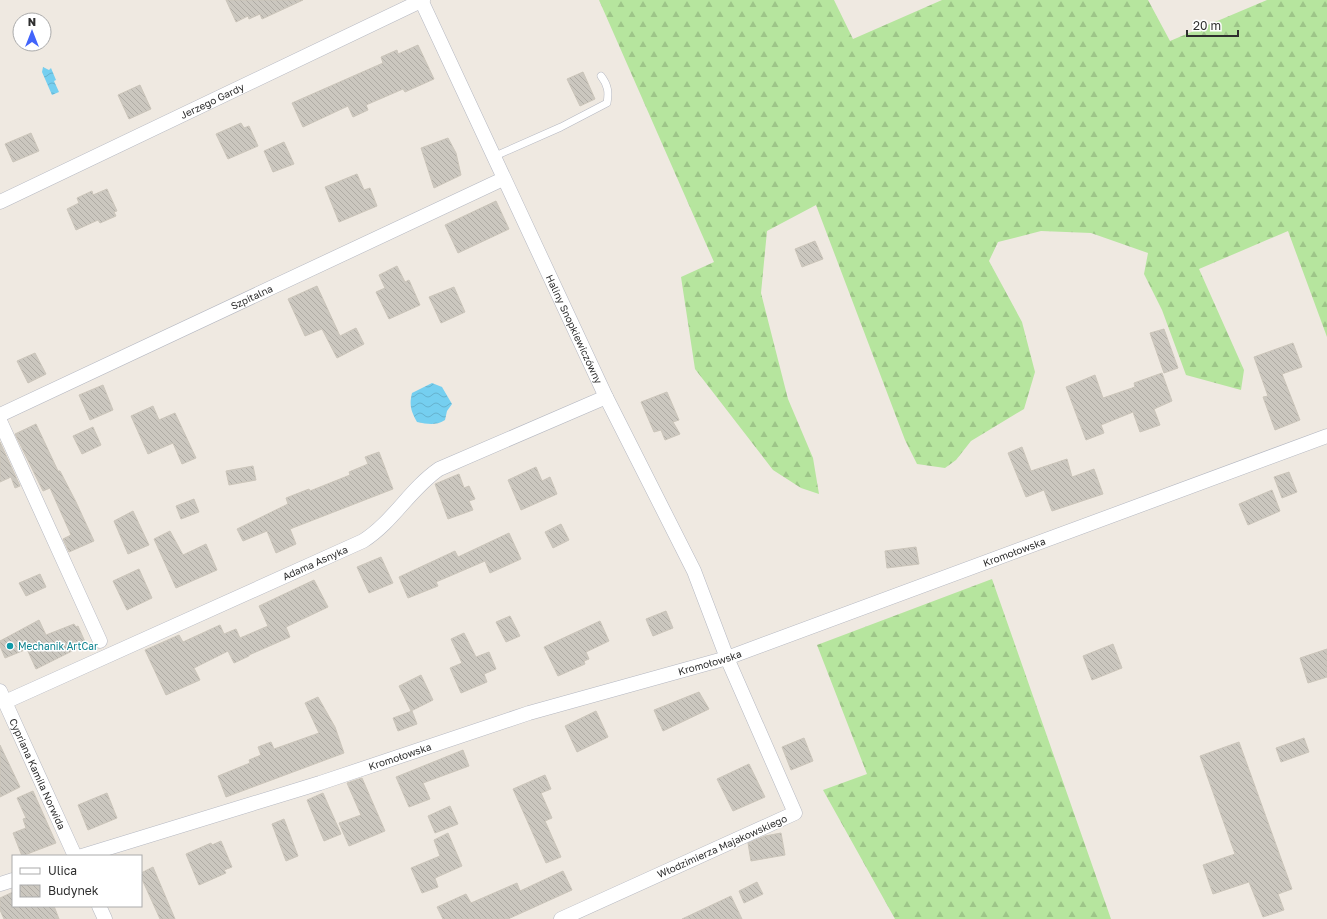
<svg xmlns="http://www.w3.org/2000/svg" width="1327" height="919" font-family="'Golos Text',sans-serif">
<defs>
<pattern id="forest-firs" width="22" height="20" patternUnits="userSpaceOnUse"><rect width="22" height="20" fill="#b6e59e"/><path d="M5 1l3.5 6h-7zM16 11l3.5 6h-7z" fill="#9dc588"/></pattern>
<pattern id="water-waves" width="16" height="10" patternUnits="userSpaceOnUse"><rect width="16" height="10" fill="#75cff0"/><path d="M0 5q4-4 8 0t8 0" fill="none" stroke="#66b2ce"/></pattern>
<pattern id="building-back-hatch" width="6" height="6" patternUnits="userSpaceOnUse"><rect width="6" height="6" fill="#cbc7bf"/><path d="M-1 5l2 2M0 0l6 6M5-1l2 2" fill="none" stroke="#afaba4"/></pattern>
</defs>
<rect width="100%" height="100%" fill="#efe9e1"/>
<!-- forest -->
<path fill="url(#forest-firs)" d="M 599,0 L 834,0 L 853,39 L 942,0 L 1148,0 L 1170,41 L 1267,0 L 1327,0 L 1327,337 L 1288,231 L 1199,269 L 1244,370 L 1241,390 L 1186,375 L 1162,310 L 1144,274 L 1148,253 L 1091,233 L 1041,231 L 998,242 L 989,261 L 1022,322 L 1035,372 L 1024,409 L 971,441 L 956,460 L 945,468 L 917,464 L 905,440 L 816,205 L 767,231 L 761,293 L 788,399 L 813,458 L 819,494 L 801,488 L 773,470 L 695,369 L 681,277 L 714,262 Z
M 992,579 L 1111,919 L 895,919 L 823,790 L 867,774 L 817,645 Z"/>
<!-- water -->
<path fill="url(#water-waves)" d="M 43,67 L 49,70 L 51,68 L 56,80 L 54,81 L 59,92 L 52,95 L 42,72 Z
M 432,383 L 442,387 L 452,404 L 447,411 L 445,420 C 435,426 428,424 417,422 C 411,411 409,405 412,393 Z"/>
<!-- building -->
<path fill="url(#building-back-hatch)" stroke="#cbc5ba" d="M 226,0 L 303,0 L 262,19 L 260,14 L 249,19 L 248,16 L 236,22 Z
M 418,45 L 434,79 L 405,92 L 403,89 L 366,105 L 368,110 L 353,117 L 348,106 L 303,127 L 292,103 L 383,63 L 381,57 L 397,50 L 398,54 Z
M 583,72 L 595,99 L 580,106 L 567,79 Z
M 140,85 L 151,109 L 129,119 L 118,95 Z
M 241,123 L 244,128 L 249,126 L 258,146 L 228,159 L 216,134 Z
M 31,133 L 39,151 L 13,162 L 5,144 Z
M 448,138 L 456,153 L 461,175 L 434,188 L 421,148 Z
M 284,142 L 294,164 L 273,172 L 264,151 Z
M 357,174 L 364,190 L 370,188 L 377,206 L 339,222 L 325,187 Z
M 107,189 L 117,211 L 114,212 L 116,216 L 100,223 L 98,220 L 76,230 L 67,209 L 79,203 L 77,198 L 92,191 L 93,195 Z
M 496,201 L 509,229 L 458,253 L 445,225 Z
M 815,241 L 823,259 L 802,267 L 795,249 Z
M 397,266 L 405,282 L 409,280 L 420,305 L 389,319 L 376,292 L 385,288 L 379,275 Z
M 317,286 L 340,336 L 356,328 L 364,344 L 337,358 L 322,329 L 305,336 L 288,299 Z
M 454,287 L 465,312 L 441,323 L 429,297 Z
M 1164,329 L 1178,368 L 1164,373 L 1150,333 Z
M 1293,343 L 1302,367 L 1282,374 L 1300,420 L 1275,430 L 1263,397 L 1268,396 L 1254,357 Z
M 35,353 L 46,374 L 28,383 L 17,361 Z
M 1162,373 L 1172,401 L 1154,409 L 1160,425 L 1140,432 L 1133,412 L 1101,425 L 1104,433 L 1086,440 L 1066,387 L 1095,375 L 1103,398 L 1135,387 L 1134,383 Z
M 103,385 L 113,410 L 90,420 L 79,395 Z
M 667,392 L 679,420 L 673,422 L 680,434 L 665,440 L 661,430 L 654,432 L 641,402 Z
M 153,406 L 159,420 L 175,413 L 196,458 L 182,464 L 173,443 L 148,454 L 131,416 Z
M 36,424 L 58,471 L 60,471 L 76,502 L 94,541 L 69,552 L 63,539 L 71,535 L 50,488 L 43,491 L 15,434 Z
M 93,427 L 101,445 L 82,454 L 73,436 Z
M 0,442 L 20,486 L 15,488 L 11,477 L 0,482 Z
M 1022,447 L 1031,471 L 1067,459 L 1072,477 L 1094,469 L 1103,494 L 1052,511 L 1044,490 L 1026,497 L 1008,453 Z
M 379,452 L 393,489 L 290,529 L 296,544 L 276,553 L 267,531 L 243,541 L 237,529 L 288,504 L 286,498 L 309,489 L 310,491 L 350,475 L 349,472 L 368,464 L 365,457 Z
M 253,466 L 256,480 L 229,485 L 226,471 Z
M 536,467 L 542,481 L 550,477 L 557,494 L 521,510 L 508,480 Z
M 1289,472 L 1297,492 L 1282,498 L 1274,477 Z
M 459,474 L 464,488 L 469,486 L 475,499 L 469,501 L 473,510 L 448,519 L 435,484 Z
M 1272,490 L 1280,511 L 1248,525 L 1239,504 Z
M 194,499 L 199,512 L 181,519 L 176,506 Z
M 133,511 L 149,545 L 128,554 L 114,521 Z
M 561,524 L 569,540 L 553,548 L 545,532 Z
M 170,531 L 183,555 L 206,544 L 217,570 L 176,588 L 154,539 Z
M 509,533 L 521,559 L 490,573 L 485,561 L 436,582 L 438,586 L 408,598 L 399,577 L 455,551 L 458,557 Z
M 916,547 L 919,564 L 887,568 L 885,551 Z
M 381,557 L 393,583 L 369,593 L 357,567 Z
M 139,569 L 152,598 L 127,610 L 113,581 Z
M 40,574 L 46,587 L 26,596 L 19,583 Z
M 314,580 L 328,607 L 286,627 L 290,637 L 249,655 L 249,656 L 234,663 L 228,651 L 194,668 L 200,680 L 166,695 L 145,650 L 179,635 L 183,642 L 220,625 L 224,634 L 236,629 L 240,638 L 268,626 L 259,606 Z
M 666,611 L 673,628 L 653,636 L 646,619 Z
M 510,616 L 520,636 L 506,642 L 496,622 Z
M 39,620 L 46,635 L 74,624 L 76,627 L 78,626 L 86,644 L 36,669 L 27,649 L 5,658 L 0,646 L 0,641 Z
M 600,621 L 609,641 L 586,652 L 589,659 L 584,661 L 585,664 L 558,676 L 544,647 Z
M 464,633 L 476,657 L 489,652 L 496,669 L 484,674 L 487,682 L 461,693 L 450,668 L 462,663 L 451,639 Z
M 1113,644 L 1122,668 L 1092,680 L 1083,656 Z
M 1327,649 L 1327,677 L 1308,683 L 1300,658 Z
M 421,675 L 433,700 L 411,711 L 399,686 Z
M 699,692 L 709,709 L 663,731 L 654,710 Z
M 318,697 L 335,727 L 344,753 L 226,797 L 218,776 L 250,763 L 249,760 L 261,755 L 258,747 L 271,742 L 274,749 L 319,733 L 305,703 Z
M 412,711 L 417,724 L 398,731 L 393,718 Z
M 596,711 L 608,737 L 577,752 L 565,726 Z
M 804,738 L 813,761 L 791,770 L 782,747 Z
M 1304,738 L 1309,752 L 1281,762 L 1276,748 Z
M 1239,742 L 1292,889 L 1278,894 L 1284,910 L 1263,917 L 1249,882 L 1213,894 L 1203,865 L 1235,854 L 1200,756 Z
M 0,745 L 20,787 L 0,797 Z
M 463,750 L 469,766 L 423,783 L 430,799 L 409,807 L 396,777 Z
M 749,764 L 765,797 L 733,811 L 717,779 Z
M 545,775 L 551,789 L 541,793 L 552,818 L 545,821 L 561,857 L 546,863 L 513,789 Z
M 362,778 L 385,831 L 349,846 L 339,823 L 361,815 L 347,783 Z
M 33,791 L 56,843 L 22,856 L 13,833 L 26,828 L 23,819 L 26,818 L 17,798 Z
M 107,793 L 117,818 L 88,830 L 78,805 Z
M 323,793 L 341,834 L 324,841 L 307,800 Z
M 450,806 L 458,824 L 435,833 L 428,816 Z
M 284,819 L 298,856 L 286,861 L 272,824 Z
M 448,833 L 462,866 L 435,878 L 438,887 L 422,893 L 411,868 L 440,856 L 434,840 Z
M 781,833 L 785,855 L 751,861 L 748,843 L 765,836 Z
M 221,841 L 232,867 L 224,870 L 226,873 L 199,885 L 186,854 L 211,843 L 212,845 Z
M 153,867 L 175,919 L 160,919 L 141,877 L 141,873 Z
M 563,871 L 572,890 L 508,919 L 443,919 L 437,907 L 466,894 L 471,903 L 517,883 L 520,891 Z
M 757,882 L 763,894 L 744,903 L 739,891 Z
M 13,892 L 13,906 L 54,906 L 59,919 L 4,919 L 0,910 L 0,898 Z
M 731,896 L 742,919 L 682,919 Z"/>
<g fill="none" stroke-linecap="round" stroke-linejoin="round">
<defs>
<path id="lane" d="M 493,157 L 561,127 L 607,103 C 609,92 608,85 601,76"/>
<g id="street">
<path id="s1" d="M 421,0 L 606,397 L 694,571 L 727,658 L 795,813 L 561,919"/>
<path id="s2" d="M 0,202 L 423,0"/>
<path id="s3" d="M 0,415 L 503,179"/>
<path d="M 0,421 L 100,641"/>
<path id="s4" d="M 0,691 L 75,856"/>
<path id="s5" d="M 5,702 L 363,541 C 393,522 410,489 439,469 L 606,397"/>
<path id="s6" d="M 82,856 L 320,783 L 529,713 L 727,658 L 1327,436"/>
<path d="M 0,884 L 13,880"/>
<path d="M 99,906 L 105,919"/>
</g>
</defs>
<!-- lane casing -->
<use href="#lane" stroke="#b4b7c1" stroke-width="8"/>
<!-- street casing -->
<use href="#street" stroke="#b4b7c1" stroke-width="15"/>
<!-- lane -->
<use href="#lane" stroke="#fff" stroke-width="7"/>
<!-- street -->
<use href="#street" stroke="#fff" stroke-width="14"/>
</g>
<!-- markers -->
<circle fill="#0f9aa8" stroke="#fff" stroke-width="1.5" cx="10" cy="646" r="4"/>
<g text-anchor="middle" stroke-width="3" stroke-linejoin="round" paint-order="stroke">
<!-- street labels -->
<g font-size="10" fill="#2e2e2e" stroke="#fff">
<text dy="4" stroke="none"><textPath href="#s2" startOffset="235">Jerzego Gardy</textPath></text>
<text dy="4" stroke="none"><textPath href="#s3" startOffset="278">Szpitalna</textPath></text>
<text dy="4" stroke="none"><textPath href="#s1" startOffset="363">Haliny Snopkiewiczówny</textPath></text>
<text dy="4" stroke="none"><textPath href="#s6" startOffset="981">Kromołowska</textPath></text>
<text dy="4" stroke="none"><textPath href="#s5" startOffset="340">Adama Asnyka</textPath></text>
<text dy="4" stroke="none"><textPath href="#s6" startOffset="657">Kromołowska</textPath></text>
<text dy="4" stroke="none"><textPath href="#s6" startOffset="333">Kromołowska</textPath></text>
<text dy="4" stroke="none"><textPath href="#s4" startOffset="91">Cypriana Kamila Norwida</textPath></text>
<text transform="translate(722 846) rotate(-24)" y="4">Włodzimierza Majakowskiego</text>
</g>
<!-- culture labels -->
<g font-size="10" fill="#0d838f" stroke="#fff" text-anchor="start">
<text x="18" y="650">Mechanik ArtCar</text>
</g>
</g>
<!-- legend -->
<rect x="12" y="855" width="130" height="52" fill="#ffffff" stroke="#ababab"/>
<rect x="20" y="868" width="20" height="6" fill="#ffffff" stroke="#ababab"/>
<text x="48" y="875" font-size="12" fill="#2e2e2e">Ulica</text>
<rect x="20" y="885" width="20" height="12" fill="url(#building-back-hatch)" stroke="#ababab"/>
<text x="48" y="895" font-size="12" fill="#2e2e2e">Budynek</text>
<!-- north arrow -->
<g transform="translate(32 32)"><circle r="19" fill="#ffffff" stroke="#ababab"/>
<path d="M0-3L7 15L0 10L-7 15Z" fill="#4264fb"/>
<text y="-6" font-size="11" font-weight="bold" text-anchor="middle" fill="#2e2e2e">N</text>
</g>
<!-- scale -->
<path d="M1187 30v6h51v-6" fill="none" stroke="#2e2e2e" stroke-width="2"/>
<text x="1193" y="30" font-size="12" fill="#2e2e2e" stroke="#ffffff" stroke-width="3" paint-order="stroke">20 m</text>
</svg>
